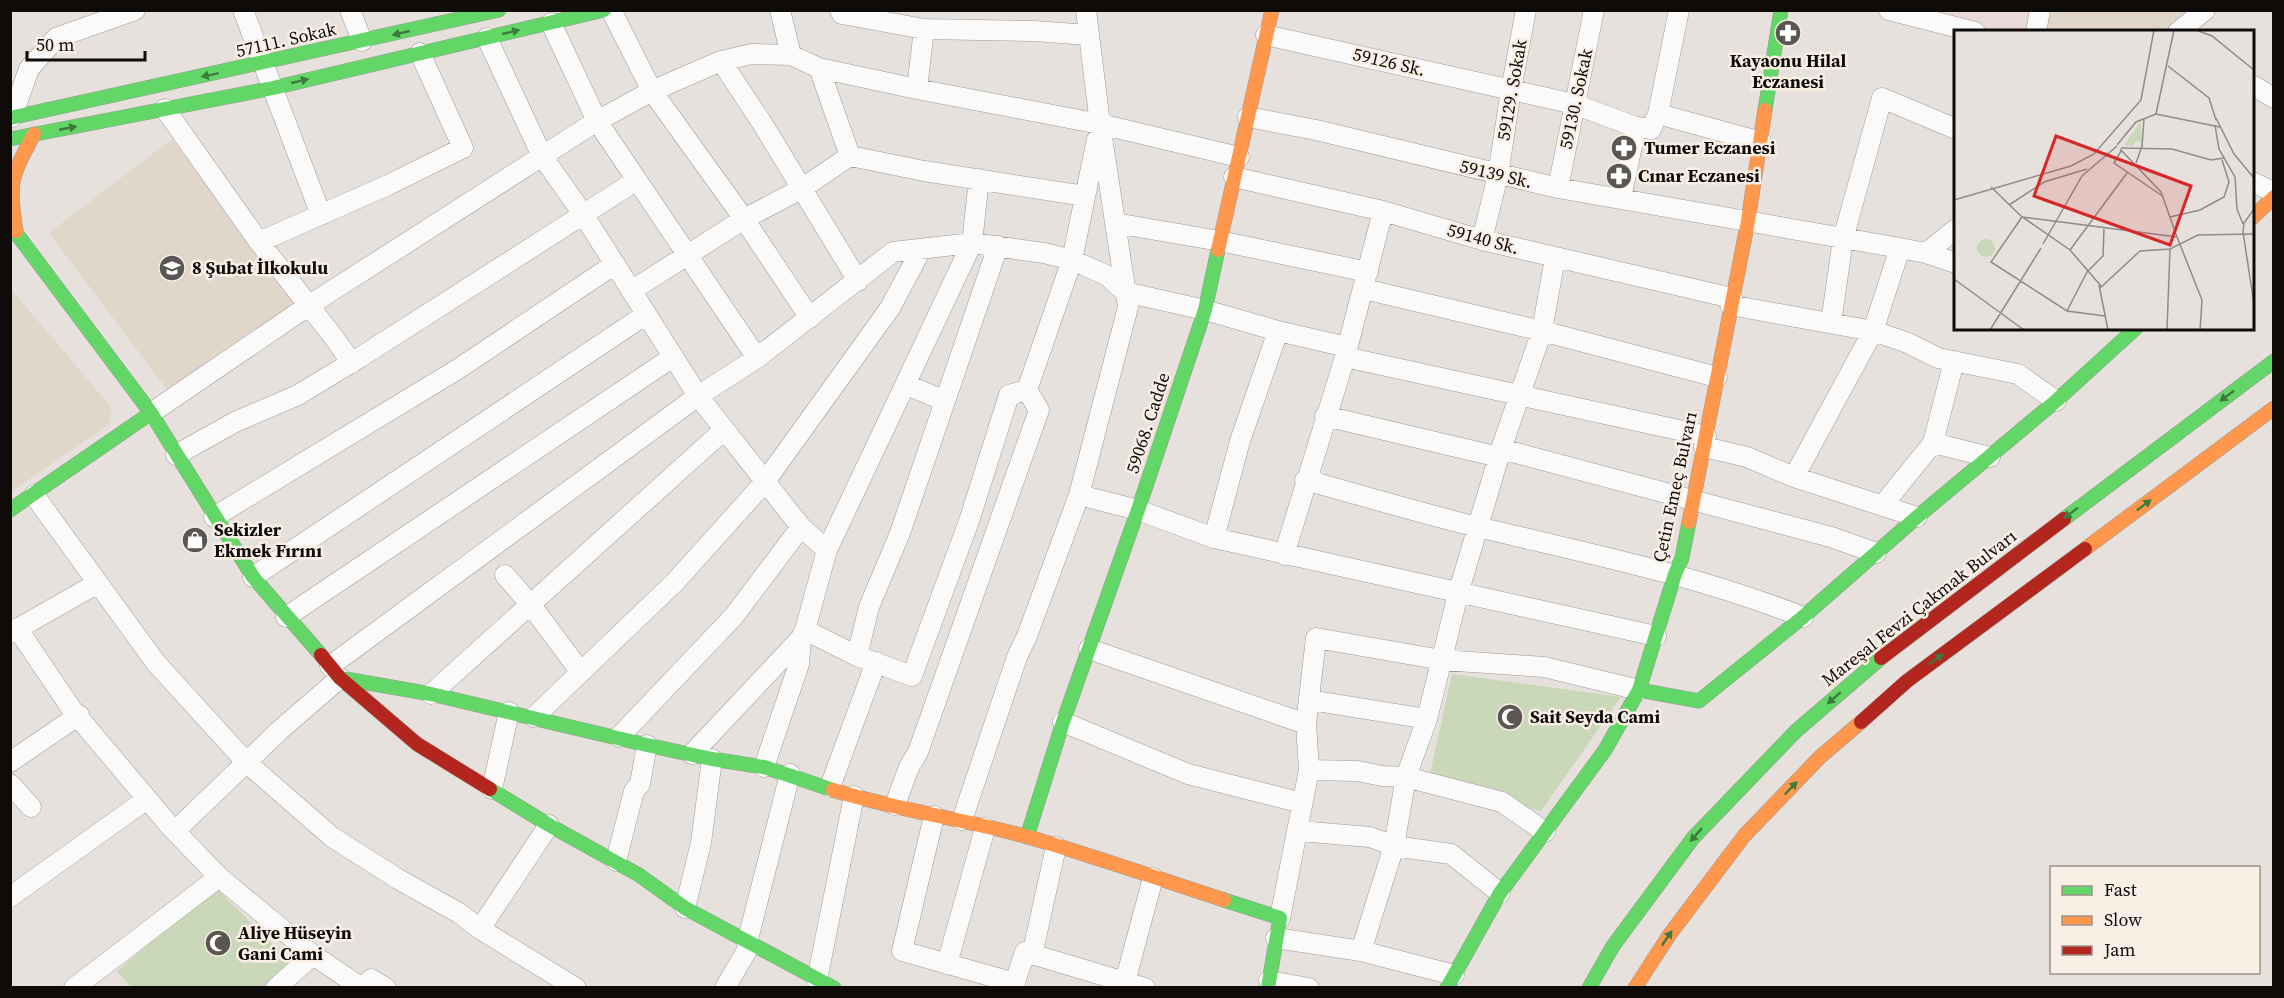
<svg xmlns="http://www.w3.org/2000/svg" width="2284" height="998" font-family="'Source Serif 4',serif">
<rect width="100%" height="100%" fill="#e6e1dc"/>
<!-- built -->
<path fill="#e0d6ca" d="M 2040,11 L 2205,11 L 2178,31 L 2036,32 Z
M 172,139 L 295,303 L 169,392 L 49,233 Z
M 10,288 L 112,408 L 109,424 L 11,492 Z"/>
<!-- medical -->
<path fill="#e9d9db" d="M 1889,11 L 2040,11 L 2036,32 L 1975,31 Z"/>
<!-- green -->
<path fill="#cad7b9" d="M 1452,674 L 1621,697 L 1541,811 L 1428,783 Z
M 215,887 L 296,967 L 273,988 L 131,987 L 117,971 Z"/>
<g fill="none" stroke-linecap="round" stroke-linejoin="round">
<defs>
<path id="street" d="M 243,10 L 321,215
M 350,10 L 362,41
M 611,10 L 652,91 L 744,219 L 810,318
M 780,10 L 791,55
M 840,10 L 842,14 L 924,29 L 1034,31 L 1089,35
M 1889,10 L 1975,32
M 551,23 L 597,121 L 757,358
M 2036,32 L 2040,10
M 2178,32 L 2205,10
M 1266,35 L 1574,104 L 1636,127 L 1651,129 L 1658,114 L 1679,10
M 487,38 L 542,156 L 583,214 L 698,396 L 801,527 L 827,550 L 805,630 L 801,638 L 799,664 L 764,767
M 721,61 L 762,123 L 858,281
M 819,68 L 850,156
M 2252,85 L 2274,98
M 917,89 L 924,29
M 165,109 L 259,242 L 332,335 L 352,363
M 1658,114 L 1761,142
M 12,117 L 29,69 L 56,38 L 135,10
M 1248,117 L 1316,130 L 1558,188 L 1900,248 L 1926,253 L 1956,263
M 1234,177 L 1383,211 L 1482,240 L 1732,298
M 2252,182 L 2274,192
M 1558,188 L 1594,10
M 1621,198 L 1636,127
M 1115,223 L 1220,241 L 1368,272
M 1482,240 L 1498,175 L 1511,90 L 1526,10
M 259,242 L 388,185 L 463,148 L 420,53
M 1926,253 L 1956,229
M 1364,289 L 1542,331 L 1717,377
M 631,291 L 744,219 L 801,189 L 850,156 L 924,171 L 1085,196
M 1730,305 L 1873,331 L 1908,343 L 1938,358 L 2018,374 L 2056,401
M 1831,323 L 1843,239 L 1882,98 L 1956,129
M 1345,357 L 1706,436
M 1954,361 L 1933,443 L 1990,457
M 907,385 L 945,401
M 1027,390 L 1072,260 L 1097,139
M 151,413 L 308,306 L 597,121 L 652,91 L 721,61 L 752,54 L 791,55 L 819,68 L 917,89 L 1100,124 L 1239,157
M 1325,416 L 1499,457
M 1704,447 L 1747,457 L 1794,477 L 1917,517
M 1501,449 L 1831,537 L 1876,553
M 176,455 L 235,422 L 298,395 L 359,358 L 637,180
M 1794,477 L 1873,331 L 1900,248
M 1305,480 C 1364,496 1423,514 1482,528 C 1591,554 1699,576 1803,617
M 34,495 L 156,663 L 247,763 L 332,837 L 398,879 L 459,913 L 480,929 L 576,988
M 1079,495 L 1138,510 L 1214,538 L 1656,636
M 1882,506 L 1933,443
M 214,517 L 458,369 L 615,264
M 1214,538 L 1240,441 L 1278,331
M 827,550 L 972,243 L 979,179
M 1284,555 L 1345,357 L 1383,211
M 505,575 L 530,604 L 580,671
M 253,577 L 645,315
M 286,617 L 673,357
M 17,628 L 73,711 L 169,825 L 219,877 L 313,955 L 362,988
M 805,630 L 857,656 L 912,676 L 969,521 L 1009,395 L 1027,390
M 10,633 L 98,583
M 1089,649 L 1306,724
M 857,656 L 869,607 L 900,533 L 998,246
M 330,666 L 698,396 L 757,358 L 893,252 L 972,243 L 1044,253 L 1072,260 L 1106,275 L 1125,292 L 1205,310 L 1278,331 L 1347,347
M 431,694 L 724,430
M 1310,700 L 1427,719
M 534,717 L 675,582 L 764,483 L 890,308 L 921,250
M 1063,722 L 1188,774 L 1302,803
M 619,737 L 734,616 L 801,527
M 692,754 L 801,638
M 10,762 L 79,715
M 1309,770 L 1358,771 L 1382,776 L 1406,777 L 1502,802 L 1545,832
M 10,784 L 31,807
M 830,787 L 876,662
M 492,789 L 509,712
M 895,805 L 909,767 L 918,752 L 1039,410 L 1027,390
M 934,816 L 902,951 L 1015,983
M 962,820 L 1017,657 L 1027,636 L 1079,495 L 1128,307 L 1100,124 L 1086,10
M 175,831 L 280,730 L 340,678
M 1299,831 L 1370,837 L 1394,846 L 1451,854 L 1500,893
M 616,861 L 634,791 L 640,784 L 647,745
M 10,897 L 147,799
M 685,908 L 701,843 L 712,759
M 1280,918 L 1309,770 L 1306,724 L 1316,638 L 1442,660 L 1544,667 L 1639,690
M 480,929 L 549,825
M 1276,938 L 1361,951 L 1454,975
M 747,943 L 790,774
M 1361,951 L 1394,846 L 1406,777 L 1427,719 L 1458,594 L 1501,449 L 1542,331 L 1555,258
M 1032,955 L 1056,847
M 947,964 L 985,828
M 817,980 L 854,796
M 1269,981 L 1309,988
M 1125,982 L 1153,878
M 74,988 L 219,877
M 276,988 L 313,955
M 364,988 L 371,979 L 386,988
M 725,988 L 750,945
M 1013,988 L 1025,952 L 1145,988"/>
<path id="fast" d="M 1765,110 L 1781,10
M 10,118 L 499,10
M 10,139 L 273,88 L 604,10
M 10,225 L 151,413 L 253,577 L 321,655
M 10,510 L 151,413
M 2064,519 L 2274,361
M 340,678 L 431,694 L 647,745 L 712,759 L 764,767 L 833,790
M 1639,690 L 1699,701 L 1803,617 L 1917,517 L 2056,401 L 2136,328
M 490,789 L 549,825 L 639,875 L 685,908 L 834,988
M 1027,837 L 1063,722 L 1138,510 L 1205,310 L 1218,250
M 1224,900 L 1280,918 L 1268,988
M 1447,988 L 1500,893 L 1605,750 L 1639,690 L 1675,574 L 1682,558 L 1689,522
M 1589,988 L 1613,946 L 1693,838 L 1796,731 L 1881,658"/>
<path id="slow" d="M 2252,218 L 2274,197
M 16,231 C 8,181 11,178 34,134
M 1218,250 L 1272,10
M 1689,522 L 1748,221 L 1765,110
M 2085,549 L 2274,408
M 833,790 C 897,810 963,819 1028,837 C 1094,856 1159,879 1224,900
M 1635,988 L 1670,934 L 1744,836 L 1820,757 L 1861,722"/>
<path id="jam" d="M 321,655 L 340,678 L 417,744 L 490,789
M 1881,658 L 2064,519
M 1861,722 L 1907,681 L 2085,549"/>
</defs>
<!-- street casing -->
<use href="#street" stroke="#9d9a96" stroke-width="21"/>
<!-- fast casing -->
<use href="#fast" stroke="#9d9a96" stroke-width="15"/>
<!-- slow casing -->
<use href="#slow" stroke="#9d9a96" stroke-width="15"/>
<!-- jam casing -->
<use href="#jam" stroke="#9d9a96" stroke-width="15"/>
<!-- street -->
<use href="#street" stroke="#fbfafa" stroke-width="20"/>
<!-- fast -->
<use href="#fast" stroke="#63d668" stroke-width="14"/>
<!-- slow -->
<use href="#slow" stroke="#ff974d" stroke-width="14"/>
<!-- jam -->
<use href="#jam" stroke="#b3261e" stroke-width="14"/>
</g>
<!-- one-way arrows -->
<defs><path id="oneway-solid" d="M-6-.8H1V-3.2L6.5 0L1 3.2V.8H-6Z" transform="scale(1.5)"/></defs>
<g fill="#3d7b3d">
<use href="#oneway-solid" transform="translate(511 32) rotate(-13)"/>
<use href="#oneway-solid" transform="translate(401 33) rotate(167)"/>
<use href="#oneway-solid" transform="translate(210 75) rotate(168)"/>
<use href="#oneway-solid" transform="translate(300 81) rotate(-13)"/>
<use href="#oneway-solid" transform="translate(68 128) rotate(-11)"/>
<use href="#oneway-solid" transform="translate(2227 396) rotate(143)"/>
<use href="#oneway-solid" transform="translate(2144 505) rotate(-37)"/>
<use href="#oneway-solid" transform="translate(2071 513) rotate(143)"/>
<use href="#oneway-solid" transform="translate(1936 659) rotate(-37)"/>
<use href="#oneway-solid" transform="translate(1834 698) rotate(139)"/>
<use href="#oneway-solid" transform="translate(1791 788) rotate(-46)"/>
<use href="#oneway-solid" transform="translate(1696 835) rotate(131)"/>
<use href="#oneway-solid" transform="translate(1667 938) rotate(-56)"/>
</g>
<!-- icons -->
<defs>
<symbol id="pharmacy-disc" viewBox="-11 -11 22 22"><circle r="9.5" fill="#5a5652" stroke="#f9efe4"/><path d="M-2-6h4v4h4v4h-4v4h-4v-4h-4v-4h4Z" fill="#fff"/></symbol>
<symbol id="school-disc" viewBox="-11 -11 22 22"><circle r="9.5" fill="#5a5652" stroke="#f9efe4"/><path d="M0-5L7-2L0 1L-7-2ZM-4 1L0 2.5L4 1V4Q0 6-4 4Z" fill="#fff"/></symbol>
<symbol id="shop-disc" viewBox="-11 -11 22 22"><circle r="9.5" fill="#5a5652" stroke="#f9efe4"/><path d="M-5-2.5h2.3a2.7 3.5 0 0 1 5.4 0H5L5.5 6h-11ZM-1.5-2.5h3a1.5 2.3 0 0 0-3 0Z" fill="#fff"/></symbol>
<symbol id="mosque-disc" viewBox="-11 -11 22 22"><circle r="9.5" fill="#5a5652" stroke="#f9efe4"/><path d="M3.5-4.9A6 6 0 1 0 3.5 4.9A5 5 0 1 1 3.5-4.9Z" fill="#fff"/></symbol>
</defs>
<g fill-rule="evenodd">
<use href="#pharmacy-disc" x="1773" y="18" width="30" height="30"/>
<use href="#pharmacy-disc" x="1609" y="133" width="30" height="30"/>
<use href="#pharmacy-disc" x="1604" y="161" width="30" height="30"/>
<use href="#school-disc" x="157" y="253" width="30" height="30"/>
<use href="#shop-disc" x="180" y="525" width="30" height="30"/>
<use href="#mosque-disc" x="1495" y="702" width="30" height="30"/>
<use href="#mosque-disc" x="203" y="928" width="30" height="30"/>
</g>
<g text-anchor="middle" stroke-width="5" stroke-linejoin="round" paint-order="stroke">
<!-- street labels -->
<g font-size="18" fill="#0e0b08" stroke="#f9efe4">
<text transform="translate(286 40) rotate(-13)" y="6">57111. Sokak</text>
<text transform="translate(1389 62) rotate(13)" y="6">59126 Sk.</text>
<text transform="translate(1512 90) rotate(-80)" y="6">59129. Sokak</text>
<text transform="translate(1576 99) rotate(-78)" y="6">59130. Sokak</text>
<text transform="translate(1496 174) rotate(13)" y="6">59139 Sk.</text>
<text transform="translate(1483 239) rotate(15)" y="6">59140 Sk.</text>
<text transform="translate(1148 423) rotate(-72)" y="6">59068. Cadde</text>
<text transform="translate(1675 487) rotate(-78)" y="6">Çetin Emeç Bulvarı</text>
<text transform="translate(1919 608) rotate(-38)" y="6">Mareşal Fevzi Çakmak Bulvarı</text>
</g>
<!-- poi labels -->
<g font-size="18" font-weight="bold" fill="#0e0b08" stroke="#f9efe4" text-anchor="start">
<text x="1788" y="67" text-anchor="middle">Kayaonu Hilal<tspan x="1788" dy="21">Eczanesi</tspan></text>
<text x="1644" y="154">Tumer Eczanesi</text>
<text x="1638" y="182">Cınar Eczanesi</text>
<text x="192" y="274">8 Şubat İlkokulu</text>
<text x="214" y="536">Sekizler<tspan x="214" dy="21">Ekmek Fırını</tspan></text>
<text x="1530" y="723">Sait Seyda Cami</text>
<text x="238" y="939">Aliye Hüseyin<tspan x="238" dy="21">Gani Cami</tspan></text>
</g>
</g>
<!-- overview -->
<g transform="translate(1954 30)">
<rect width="300" height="300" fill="#e6e1dc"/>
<path d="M 187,91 L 188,113 L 183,110 L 179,116 L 170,115 ZM23 218a9 9 0 1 1 18 0a9 9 0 1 1-18 0Z" fill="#cad7b9"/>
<path fill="none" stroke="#908b87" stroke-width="1.5" d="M 242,0 L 258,6 L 300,40M 214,36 L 255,68 L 262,90M 202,84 L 220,0M 262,88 L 280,124 L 300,148M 261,95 L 265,119 L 281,147 L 283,179 L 289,194M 163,115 L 182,92 L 202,84 L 266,97M 167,118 L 218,119 L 257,130 L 270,128M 166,119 L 207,162 L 223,207M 167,121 L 160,133 L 210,167M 182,133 L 188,116 L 190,89M 37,157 L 67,186 L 116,220 L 147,256M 0,170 L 117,136 L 140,124 L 187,70 L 200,0M 55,175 L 90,152 L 133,139M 300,179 L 290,193 L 289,202 L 300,274M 68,187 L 37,232 L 113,281 L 151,286M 68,187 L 223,207 L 248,270 L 246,300M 216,187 L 246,180 L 270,167 L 275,152 L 268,130M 89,214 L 128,146 L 163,116M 116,220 L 173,143M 0,249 L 70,300M 145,255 L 154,300M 145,259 L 186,221 L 216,219 L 244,205 L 300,204M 113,281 L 133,242 L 149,226 L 150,199M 36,300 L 87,218M 213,300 L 216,219"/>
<path fill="#d62828" fill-opacity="0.15" stroke="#d62828" stroke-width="3" d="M 102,106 L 237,156 L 216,215 L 80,166 Z"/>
<rect width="300" height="300" fill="none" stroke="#0e0b08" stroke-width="3"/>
</g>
<!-- border -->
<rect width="2284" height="998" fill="none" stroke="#0e0b08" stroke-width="24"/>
<!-- legend -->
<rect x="2050" y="866" width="210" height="108" fill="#f9efe4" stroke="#9b948c" stroke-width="1.5"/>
<rect x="2062" y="886" width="30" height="9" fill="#63d668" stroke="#9b948c" stroke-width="1.5"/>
<text x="2104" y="896" font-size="18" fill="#0e0b08">Fast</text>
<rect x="2062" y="916" width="30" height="9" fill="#ff974d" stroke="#9b948c" stroke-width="1.5"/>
<text x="2104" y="926" font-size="18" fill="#0e0b08">Slow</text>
<rect x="2062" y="946" width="30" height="9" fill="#b3261e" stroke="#9b948c" stroke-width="1.5"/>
<text x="2104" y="956" font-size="18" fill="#0e0b08">Jam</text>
<!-- scale -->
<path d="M27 51v9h118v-9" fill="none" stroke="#0e0b08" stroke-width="3"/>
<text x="36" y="51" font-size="18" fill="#0e0b08" stroke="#f9efe4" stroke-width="4.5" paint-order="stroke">50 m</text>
</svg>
